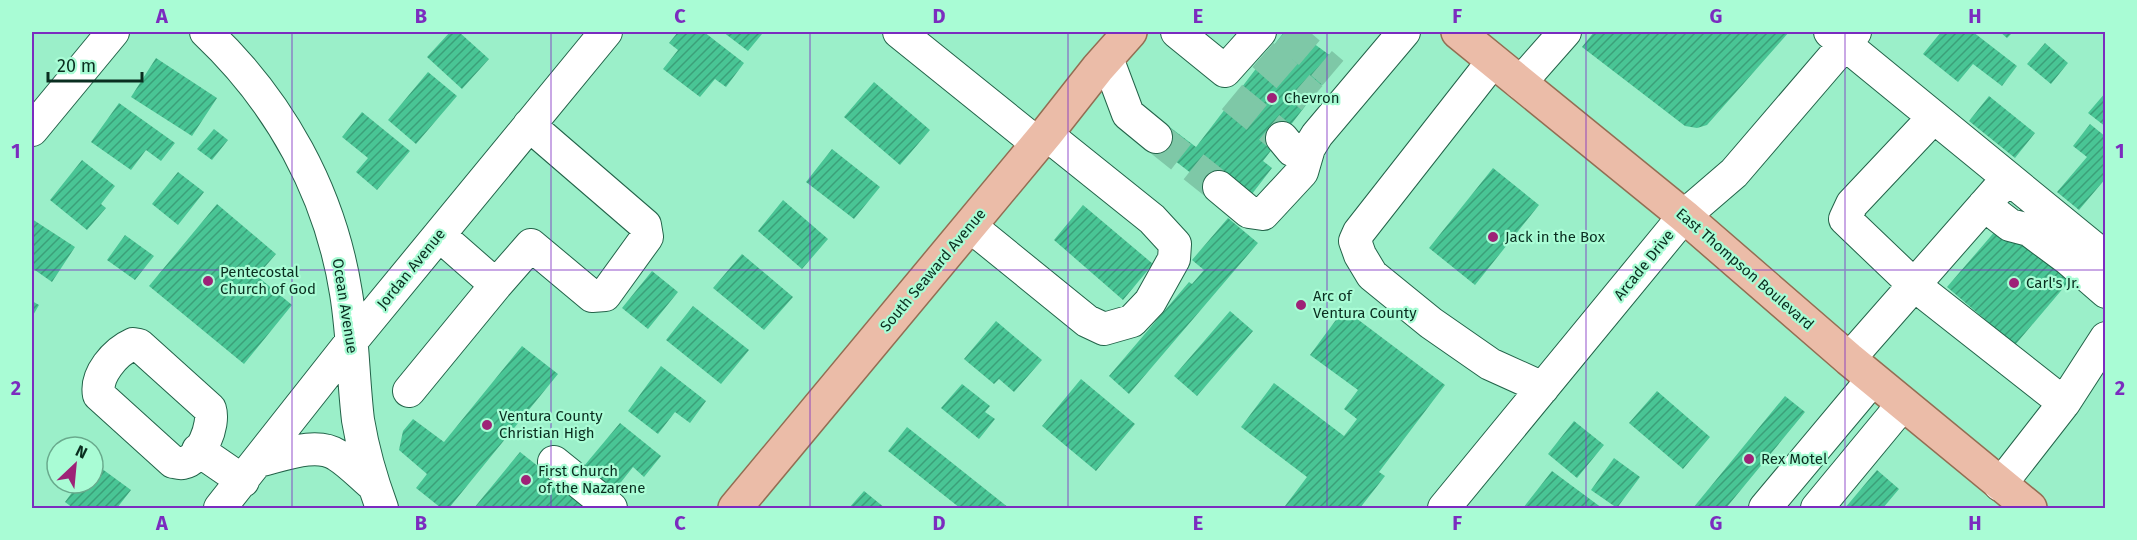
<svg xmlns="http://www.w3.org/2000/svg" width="2137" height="540" font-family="'Fira Sans',sans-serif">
<defs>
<pattern id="building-hatch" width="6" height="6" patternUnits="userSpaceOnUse" patternTransform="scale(1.5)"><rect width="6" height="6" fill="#49c595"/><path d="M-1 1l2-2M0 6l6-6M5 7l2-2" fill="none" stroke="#3ba079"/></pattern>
</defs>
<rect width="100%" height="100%" fill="#9befc9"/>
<!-- building -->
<path fill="url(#building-hatch)" d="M 450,32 L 459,32 L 489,59 L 462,89 L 427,57 Z
M 678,32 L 704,32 L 744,63 L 726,87 L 715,79 L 700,97 L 663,69 L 678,50 L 669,43 Z
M 723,32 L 759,32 L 762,34 L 748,51 Z
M 1284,32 L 1298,32 L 1339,62 L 1263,161 L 1272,168 L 1252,194 L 1213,190 L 1153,144 L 1167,125 L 1196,147 Z
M 1594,32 L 1789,32 L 1707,125 L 1697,128 L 1685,126 L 1582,47 Z
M 1941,32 L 1973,32 L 2017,66 L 2002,86 L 1973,64 L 1958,82 L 1923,54 Z
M 2000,32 L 2013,32 L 2007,38 Z
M 2045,43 L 2068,63 L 2051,84 L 2027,64 Z
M 156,58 L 217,98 L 192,136 L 131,97 Z
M 428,72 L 457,96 L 416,144 L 388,120 Z
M 874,82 L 930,130 L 900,165 L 844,117 Z
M 2106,92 L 2106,127 L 2088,113 Z
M 1989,96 L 2035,133 L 2015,158 L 1969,121 Z
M 119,103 L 175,143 L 161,161 L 146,150 L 131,170 L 91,142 Z
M 362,112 L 410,151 L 377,190 L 356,172 L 368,158 L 342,137 Z
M 2090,124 L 2106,137 L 2106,178 L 2079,210 L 2057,192 L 2087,157 L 2073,146 Z
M 214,129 L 228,140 L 212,160 L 197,149 Z
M 832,149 L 880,187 L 854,219 L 806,182 Z
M 82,160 L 115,186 L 101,204 L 106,208 L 87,230 L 50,200 Z
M 1493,168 L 1539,205 L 1475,285 L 1429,248 Z
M 178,172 L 204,192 L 178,225 L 152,204 Z
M 783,200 L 828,239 L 802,269 L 758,231 Z
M 217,204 L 276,254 L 257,276 L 292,305 L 244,364 L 149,286 Z
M 1083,205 L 1153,264 L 1123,300 L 1054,240 Z
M 1228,218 L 1258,243 L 1129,394 L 1109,376 L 1189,282 L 1192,284 L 1204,270 L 1192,260 Z
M 32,219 L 75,247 L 52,282 L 32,268 Z
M 2003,222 L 2071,279 L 2015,345 L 1947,287 Z
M 125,235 L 154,256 L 135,280 L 107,260 Z
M 742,254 L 793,297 L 764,330 L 713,288 Z
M 652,271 L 678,292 L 648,329 L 622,308 Z
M 32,301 L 39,305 L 32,317 Z
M 693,306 L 749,350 L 721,384 L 666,340 Z
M 1344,309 L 1445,385 L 1379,472 L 1385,476 L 1360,508 L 1288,508 L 1285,506 L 1307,477 L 1241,427 L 1274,383 L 1344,436 L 1357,419 L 1344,409 L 1358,390 L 1310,355 Z
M 1230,311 L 1253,331 L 1197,396 L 1174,376 Z
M 996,321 L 1042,360 L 1014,392 L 999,379 L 994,384 L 964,359 Z
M 522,346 L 558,374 L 449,508 L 441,508 L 416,488 L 427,474 L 399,450 L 403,431 L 413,419 L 444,442 Z
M 661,366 L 706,401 L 690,423 L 675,412 L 658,434 L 628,411 Z
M 1081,379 L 1135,424 L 1096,471 L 1042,426 Z
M 962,384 L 990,406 L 985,412 L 995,419 L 979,439 L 941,408 Z
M 1657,391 L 1710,437 L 1683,469 L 1629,423 Z
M 1785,396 L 1805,412 L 1726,508 L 1693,508 Z
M 1574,421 L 1604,445 L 1577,478 L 1548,454 Z
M 620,423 L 661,456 L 644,477 L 633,467 L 614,491 L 584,466 Z
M 907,427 L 1009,508 L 960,508 L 888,451 Z
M 520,452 L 591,508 L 474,508 Z
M 1614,458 L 1640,477 L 1617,508 L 1591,490 Z
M 94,463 L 131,490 L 117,508 L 73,508 L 65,502 L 79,483 L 93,483 Z
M 1877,470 L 1899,489 L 1883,508 L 1845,508 Z
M 1552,471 L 1602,508 L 1523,508 Z
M 864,491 L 885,508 L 849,508 Z"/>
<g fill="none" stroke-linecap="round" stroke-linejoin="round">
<!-- minor-tunnel -->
<path stroke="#7ec8a7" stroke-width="32" stroke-dasharray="32 16" stroke-linecap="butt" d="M 1285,32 L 1333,73
M 1263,55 L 1312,98
M 1232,97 L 1282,138
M 1156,137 L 1219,187"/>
<defs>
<path id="minor" d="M 206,32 C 280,102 330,192 346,293 C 353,335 353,378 358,420 C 363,450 372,481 382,508
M 899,32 L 1038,144
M 1177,32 L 1225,71 L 1260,32
M 1830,32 L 2106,258
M 1107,58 L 1128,114 L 1156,137
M 1493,61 L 1359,232 L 1355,241 L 1360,255 L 1372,275 L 1431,323 L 1490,364 L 1543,388
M 1520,83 L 1565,32
M 1934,117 L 1852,204 L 1845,219 L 1914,285 L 2064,403 L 2000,485
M 32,130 L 113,32
M 1282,138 L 1292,150 L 1309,148
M 1219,187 L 1249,212 L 1263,214 L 1302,172 L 1309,148 L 1317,135 L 1404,32
M 1984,205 L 2010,225 L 2029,230 L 2068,259 L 2106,292
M 970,226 L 1087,321 L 1104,329 L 1132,321 L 1150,302 L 1174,259 L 1175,244 L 1152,219 L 1046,134
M 439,235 L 496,285 L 531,245 L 592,296 L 605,295 L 647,237 L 645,225 L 529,125
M 133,344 L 139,345 L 210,409 C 215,425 201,460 183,463 C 179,464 176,462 173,462 L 99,395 C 95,375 115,352 133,344 Z
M 1849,359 L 2008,178
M 409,391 L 496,285
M 2064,403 L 2106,338
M 198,450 L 243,481
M 258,461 C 281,456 316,441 337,455 C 350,463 362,476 374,486
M 554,462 L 611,508
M 220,508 L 351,342 L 606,32
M 1444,508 L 1684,216 L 1734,173 L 1855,32
M 1765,508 L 1873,379
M 1817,508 L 1903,404"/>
<path id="major" d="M 1458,32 L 1684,216 L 1849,359 L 2030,508
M 735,508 L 1046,134 L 1098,68 L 1130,32"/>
</defs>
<!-- minor casing -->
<use href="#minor" stroke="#236349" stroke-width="34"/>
<!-- major casing -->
<use href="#major" stroke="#936e53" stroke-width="36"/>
<!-- minor -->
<use href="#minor" stroke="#fff" stroke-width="32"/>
<!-- major -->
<use href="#major" stroke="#ebbca8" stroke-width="33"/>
</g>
<!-- grid -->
<path fill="none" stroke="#7b2cbf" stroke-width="1.5" stroke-opacity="0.55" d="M 292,32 L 292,508M 551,32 L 551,508M 810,32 L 810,508M 1068,32 L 1068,508M 1327,32 L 1327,508M 1586,32 L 1586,508M 1845,32 L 1845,508M 32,270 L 2106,270"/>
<!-- markers -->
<g fill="#9e2277" stroke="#a9fcd5" stroke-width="2">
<circle cx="1272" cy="98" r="6"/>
<circle cx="1493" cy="237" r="6"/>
<circle cx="208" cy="281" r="6"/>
<circle cx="2014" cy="283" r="6"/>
<circle cx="1301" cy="305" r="6"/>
<circle cx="487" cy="425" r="6"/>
<circle cx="1749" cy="459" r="6"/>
<circle cx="526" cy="480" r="6"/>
</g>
<g text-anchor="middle" stroke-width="4.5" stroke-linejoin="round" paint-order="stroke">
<!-- poi labels -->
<g font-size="15" fill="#0a2e20" stroke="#a9fcd5" text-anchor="start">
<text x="1284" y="103">Chevron</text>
<text x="1505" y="242">Jack in the Box</text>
<text x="220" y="277">Pentecostal<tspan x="220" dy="17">Church of God</tspan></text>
<text x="2026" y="288">Carl's Jr.</text>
<text x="1313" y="301">Arc of<tspan x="1313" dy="17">Ventura County</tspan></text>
<text x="499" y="421">Ventura County<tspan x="499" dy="17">Christian High</tspan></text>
<text x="1761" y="464">Rex Motel</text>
<text x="538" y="476">First Church<tspan x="538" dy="17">of the Nazarene</tspan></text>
</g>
<!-- street labels -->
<g font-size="15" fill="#0a2e20" stroke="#a9fcd5">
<text transform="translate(1644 265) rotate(-51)" y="5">Arcade Drive</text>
<text transform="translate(411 269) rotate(-51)" y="5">Jordan Avenue</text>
<text transform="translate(1745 269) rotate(41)" y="5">East Thompson Boulevard</text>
<text transform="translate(933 270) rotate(-50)" y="5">South Seaward Avenue</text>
<text transform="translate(345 306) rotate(81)" y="5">Ocean Avenue</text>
</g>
</g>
<!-- border -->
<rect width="2137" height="540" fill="none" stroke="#a9fcd5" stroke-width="66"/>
<!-- north arrow -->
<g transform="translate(75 465) rotate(26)"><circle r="28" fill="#a9fcd5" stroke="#69aa8d" stroke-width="1.5"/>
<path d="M0-4.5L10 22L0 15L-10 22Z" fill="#9e2277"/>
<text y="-9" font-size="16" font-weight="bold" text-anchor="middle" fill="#0a2e20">N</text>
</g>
<!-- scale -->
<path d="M48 72v9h94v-9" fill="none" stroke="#0a2e20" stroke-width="3"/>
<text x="57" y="72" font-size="18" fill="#0a2e20" stroke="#a9fcd5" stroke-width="4.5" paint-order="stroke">20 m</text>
<rect x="33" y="33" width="2071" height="474" fill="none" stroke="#7b2cbf" stroke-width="2"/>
<g font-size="20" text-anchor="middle" font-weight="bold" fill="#7b2cbf">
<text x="162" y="23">A</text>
<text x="421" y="23">B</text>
<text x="680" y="23">C</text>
<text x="939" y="23">D</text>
<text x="1198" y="23">E</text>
<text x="1457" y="23">F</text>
<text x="1716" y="23">G</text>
<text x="1975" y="23">H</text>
<text x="16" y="158">1</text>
<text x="2120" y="158">1</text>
<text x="16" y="395">2</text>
<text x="2120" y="395">2</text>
<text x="162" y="530">A</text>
<text x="421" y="530">B</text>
<text x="680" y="530">C</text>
<text x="939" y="530">D</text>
<text x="1198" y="530">E</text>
<text x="1457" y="530">F</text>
<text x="1716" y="530">G</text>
<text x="1975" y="530">H</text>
</g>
</svg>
